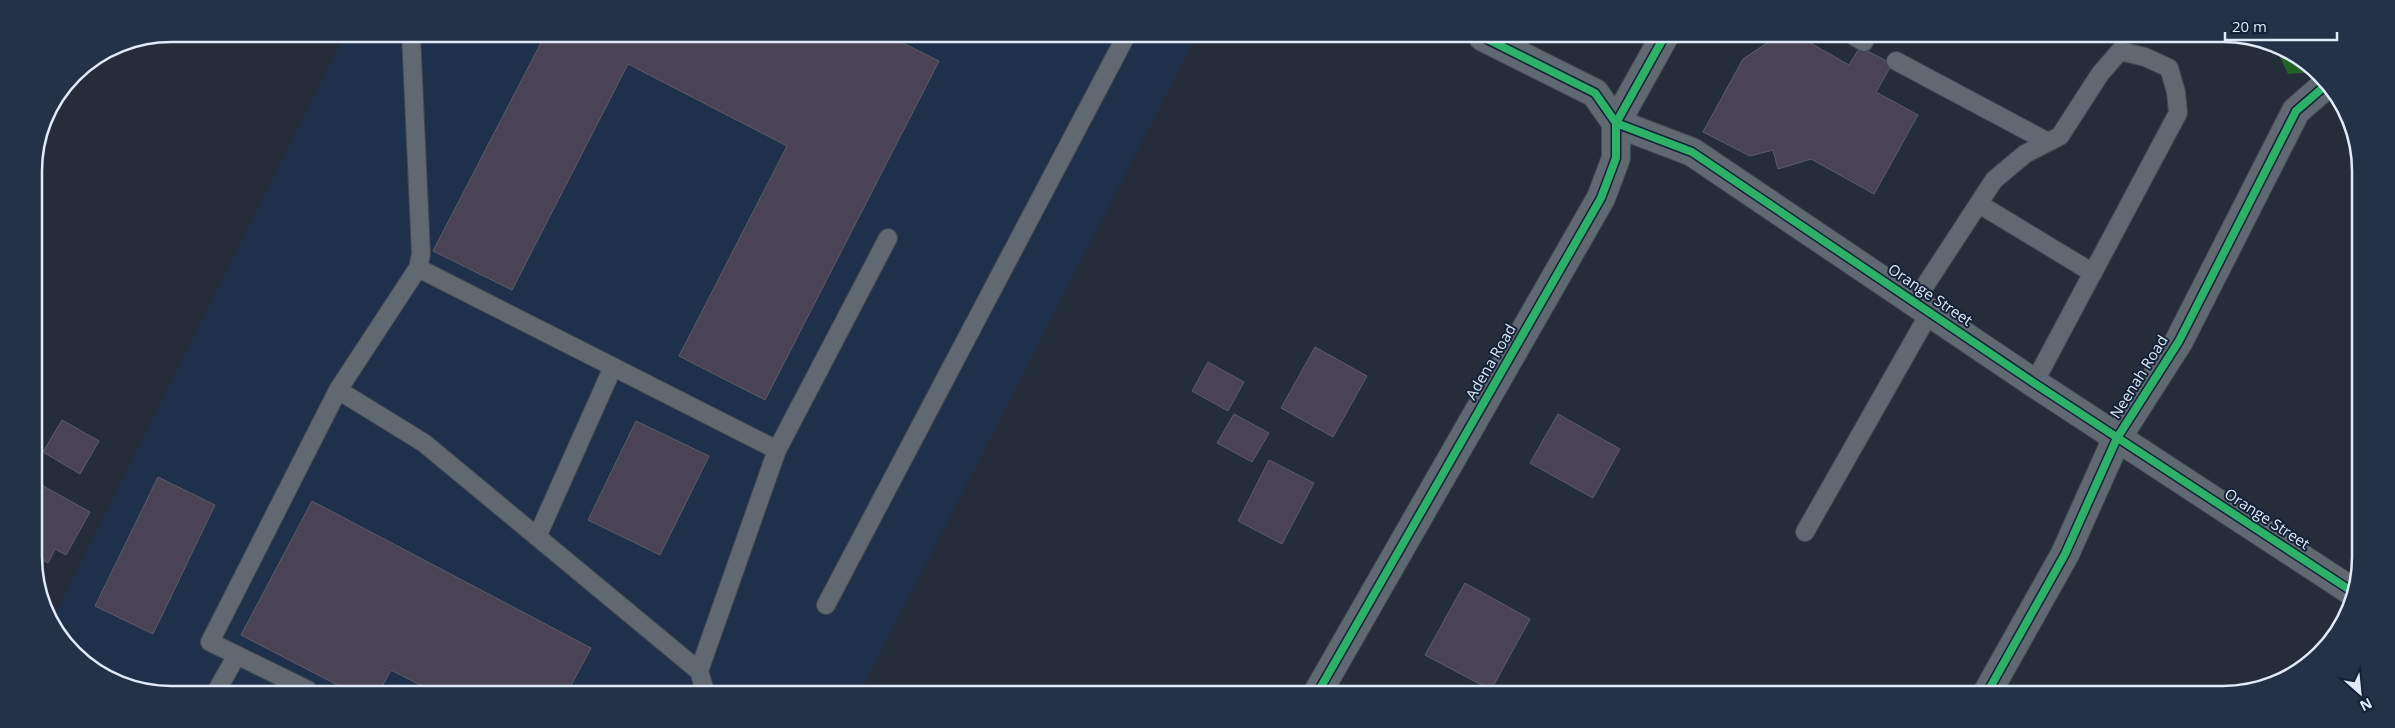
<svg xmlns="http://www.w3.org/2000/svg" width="2395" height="728" font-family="'Open Sans',sans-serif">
<rect width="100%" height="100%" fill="#252d3a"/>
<!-- built -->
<path fill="#1f304a" d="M 346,34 L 1196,36 L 861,691 L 136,690 L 68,648 L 54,618 Z"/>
<!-- forest -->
<path fill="#226224" d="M 2275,47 L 2317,72 L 2288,74 Z"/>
<!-- building -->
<path fill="#4a4255" stroke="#5f5d68" d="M 545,35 L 887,35 L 939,61 L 765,400 L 679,356 L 787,146 L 628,64 L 512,290 L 433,251 Z
M 1776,37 L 1800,37 L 1849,65 L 1860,47 L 1892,64 L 1876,92 L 1918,115 L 1874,194 L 1811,159 L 1778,169 L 1773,150 L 1750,156 L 1703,132 L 1743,59 Z
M 2095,38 L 2107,38 L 2105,43 Z
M 1315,347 L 1367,376 L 1333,437 L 1281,408 Z
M 1208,362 L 1244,382 L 1228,411 L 1192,391 Z
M 1234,414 L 1269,433 L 1252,462 L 1217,443 Z
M 1558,414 L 1620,449 L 1593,498 L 1530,463 Z
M 62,420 L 99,441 L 80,474 L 43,452 Z
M 636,421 L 709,456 L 660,555 L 588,520 Z
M 1269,460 L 1314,483 L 1282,544 L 1238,521 Z
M 158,477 L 215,505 L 153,634 L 95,606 Z
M 36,482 L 90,512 L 66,555 L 55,549 L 48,563 L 36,556 Z
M 312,501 L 591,648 L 568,691 L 430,690 L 391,670 L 380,690 L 347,690 L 241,635 Z
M 1465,583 L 1530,619 L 1491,690 L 1425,655 Z"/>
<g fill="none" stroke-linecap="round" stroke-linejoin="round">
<defs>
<path id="service" d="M 1855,37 L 1864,42
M 1896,61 L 2048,142
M 1979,204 L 2093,273
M 418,268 L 777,450 L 888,238
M 1915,301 L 1994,180 L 2025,154 L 2060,136 L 2100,74 L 2120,51 L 2145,57 L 2169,68 L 2176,92 L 2178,113 L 2034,383
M 338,390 L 424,443 L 699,671 L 705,691
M 1805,532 L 1930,312
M 537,537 L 613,367
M 826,605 L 1126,36
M 699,671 L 777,450
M 217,690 L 237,655
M 308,690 L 210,642 L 338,390 L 418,268 L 421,254 L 411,34"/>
<path id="minor" d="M 1483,37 L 1595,93 L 1616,123 L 1692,152 L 2034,383 L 2356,594
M 1318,692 L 1601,198 L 1616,158 L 1616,123 L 1664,37
M 1987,693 L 2065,554 L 2117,438 L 2179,341 L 2296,111 L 2327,84"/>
</defs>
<!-- service casing -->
<use href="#service" stroke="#424853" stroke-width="20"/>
<!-- minor casing -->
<use href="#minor" stroke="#424853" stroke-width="30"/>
<!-- service -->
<use href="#service" stroke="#606871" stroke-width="18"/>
<!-- minor -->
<use href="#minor" stroke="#606871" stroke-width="28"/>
<defs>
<path id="cycleway" d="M 1483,37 L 1595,93 L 1616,123 L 1692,152 L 2034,383 L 2356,594
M 1318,692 L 1601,198 L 1616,158 L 1616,123 L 1664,37
M 1987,693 L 2065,554 L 2117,438 L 2179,341 L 2296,111 L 2327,84"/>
</defs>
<!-- cycleway casing -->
<use href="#cycleway" stroke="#132237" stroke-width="11"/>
<!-- cycleway -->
<use href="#cycleway" stroke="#2db169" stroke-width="8"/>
</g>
<g text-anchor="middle" stroke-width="4" stroke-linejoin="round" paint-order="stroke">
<!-- street labels -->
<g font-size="15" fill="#e0eaf9" stroke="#132237">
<text transform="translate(1930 295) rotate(34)" y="5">Orange Street</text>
<text transform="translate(1491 362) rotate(-60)" y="5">Adena Road</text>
<text transform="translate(2139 377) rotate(-58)" y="5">Neenah Road</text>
<text transform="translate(2267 519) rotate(33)" y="5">Orange Street</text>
</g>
</g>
<!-- crop -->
<path d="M0 0H2395V728H0ZM171 42H2223A129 129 0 0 1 2352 171V557A129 129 0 0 1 2223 686H171A129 129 0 0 1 42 557V171A129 129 0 0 1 171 42Z" fill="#233247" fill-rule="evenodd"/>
<path fill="none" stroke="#e0eaf9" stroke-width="2.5" d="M171 42H2223A129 129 0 0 1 2352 171V557A129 129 0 0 1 2223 686H171A129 129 0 0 1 42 557V171A129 129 0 0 1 171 42Z"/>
<!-- north arrow -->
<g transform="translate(2360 693) rotate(153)" stroke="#132237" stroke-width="4" paint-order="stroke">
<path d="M0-4L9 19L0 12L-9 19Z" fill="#e0eaf9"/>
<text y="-8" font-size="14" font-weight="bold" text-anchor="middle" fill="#e0eaf9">N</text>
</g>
<!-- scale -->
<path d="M2225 32v8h112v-8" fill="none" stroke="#e0eaf9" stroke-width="2.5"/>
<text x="2232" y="32" font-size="15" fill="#e0eaf9" stroke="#132237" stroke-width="4" paint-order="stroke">20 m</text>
</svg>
